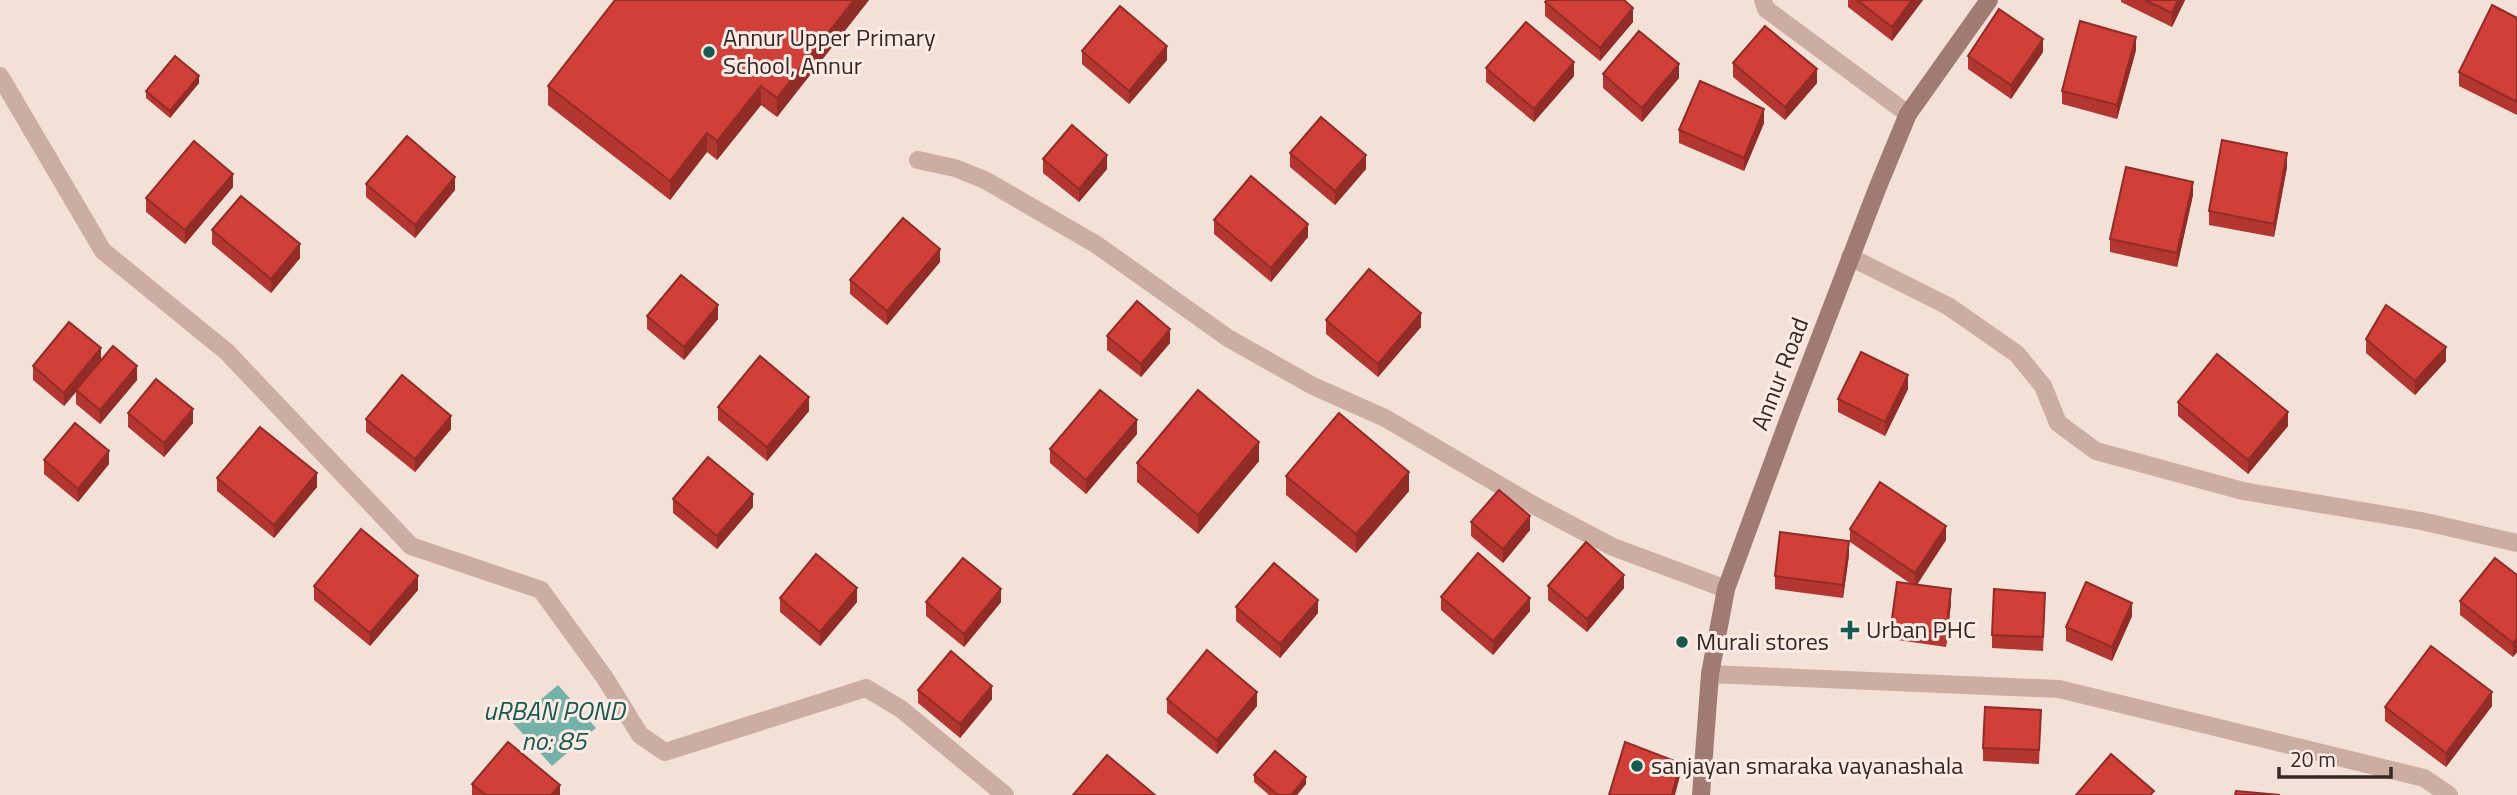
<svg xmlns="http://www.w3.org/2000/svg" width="2517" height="795" font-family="'Titillium Web',sans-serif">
<rect width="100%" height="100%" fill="#f3e0d7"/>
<!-- water -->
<path fill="#74b2a9" d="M 558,685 L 596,728 L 552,766 L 513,723 Z"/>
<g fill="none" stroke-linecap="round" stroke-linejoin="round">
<!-- street -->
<path stroke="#ccada2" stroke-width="18" d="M 1763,0 L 1766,9 L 1908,114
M 0,76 L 103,251 L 227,352 L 411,546 L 541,590 L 605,678 L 640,735 L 665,752 L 866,688 L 901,709 L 1005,795
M 918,160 L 955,168 L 985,180 L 1097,245 L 1228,338 L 1313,386 L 1385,418 L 1537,507 L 1613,547 L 1726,589
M 1850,257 L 1948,306 L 2017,354 L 2043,386 L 2058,423 L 2096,451 L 2243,491 L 2421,521 L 2517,543
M 1710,674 L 2059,689 L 2424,778 L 2449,795"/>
<!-- secondary -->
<path stroke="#9f7b74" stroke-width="18" d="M 1701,795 L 1710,674 L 1726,589 L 1789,418 L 1877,189 L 1908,114 L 1989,0"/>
</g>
<!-- wall -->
<path fill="#b33630" d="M 869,0 L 777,117 L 761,105 L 717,160 L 707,152 L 670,200 L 548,105 L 548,86 Z
M 1848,0 L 1923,0 L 1892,41 L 1848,7 Z
M 2121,0 L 2185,0 L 2172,27 L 2121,2 Z
M 1545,2 L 1633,22 L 1600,61 L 1545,16 Z
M 2517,18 L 2517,115 L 2459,86 L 2459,72 Z
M 2136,50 L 2117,119 L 2062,104 L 2062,91 Z
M 1082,51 L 1167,60 L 1129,104 L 1082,64 Z
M 2043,52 L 2011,99 L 1968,69 L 1968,56 Z
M 1733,63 L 1817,83 L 1785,120 L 1733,77 Z
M 1486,68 L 1574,76 L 1534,122 L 1486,82 Z
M 1603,74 L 1679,78 L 1642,122 L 1603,88 Z
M 199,83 L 170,118 L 146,98 L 146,91 Z
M 1764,123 L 1744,171 L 1679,143 L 1679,130 Z
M 1290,153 L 1366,169 L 1335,205 L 1290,167 Z
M 1043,159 L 1107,169 L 1079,202 L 1043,173 Z
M 2287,167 L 2274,237 L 2209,225 L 2209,211 Z
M 366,184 L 455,190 L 415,238 L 366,197 Z
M 233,187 L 185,244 L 146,212 L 146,198 Z
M 2193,195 L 2177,267 L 2110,252 L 2110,239 Z
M 1214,220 L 1308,237 L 1271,282 L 1214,234 Z
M 212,230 L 300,258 L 271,293 L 212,244 Z
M 940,262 L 887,325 L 850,294 L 850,280 Z
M 647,316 L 718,319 L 684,360 L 647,329 Z
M 1326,320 L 1421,327 L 1378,377 L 1326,334 Z
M 1107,336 L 1170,343 L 1141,377 L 1107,350 Z
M 2366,339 L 2446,361 L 2415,395 L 2366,353 Z
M 101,361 L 137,380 L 100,424 L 76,404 L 76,392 L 64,406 L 33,380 L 33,366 Z
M 1908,389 L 1885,436 L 1838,412 L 1838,399 Z
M 2178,402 L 2288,426 L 2248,474 L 2178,416 Z
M 718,407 L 809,411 L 767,461 L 718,420 Z
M 128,413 L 193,423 L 164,457 L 128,427 Z
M 366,419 L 451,429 L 415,472 L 366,432 Z
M 1137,434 L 1086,494 L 1050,463 L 1050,449 Z
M 44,460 L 109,464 L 78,502 L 44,474 Z
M 1259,461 L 1198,534 L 1137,482 L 1137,463 Z
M 1286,476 L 1409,491 L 1356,553 L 1286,495 Z
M 217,478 L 317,487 L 274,538 L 217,491 Z
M 673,499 L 753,507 L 717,549 L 673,513 Z
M 1471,522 L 1530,530 L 1503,563 L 1471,536 Z
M 1850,529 L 1946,540 L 1917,585 L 1951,603 L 1946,647 L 1891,639 L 1891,626 L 1911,584 L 1850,542 Z
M 1849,555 L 1843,598 L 1775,589 L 1775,576 Z
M 2517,575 L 2517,652 L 2513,657 L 2460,615 L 2460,601 Z
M 314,586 L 418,590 L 370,646 L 314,600 Z
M 1548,586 L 1624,588 L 1587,632 L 1548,600 Z
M 1441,597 L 1530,611 L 1493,655 L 1441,610 Z
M 780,598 L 857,602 L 820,646 L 780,612 Z
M 926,602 L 1001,602 L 964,647 L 926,616 Z
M 2045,606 L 2043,651 L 1992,648 L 1992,635 Z
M 1236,607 L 1318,613 L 1280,658 L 1236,621 Z
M 2132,616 L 2112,661 L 2066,641 L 2066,627 Z
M 918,690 L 992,699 L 960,738 L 918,703 Z
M 1167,699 L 1257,706 L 1217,754 L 1167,713 Z
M 2492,706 L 2446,767 L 2385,721 L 2385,707 Z
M 2041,710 L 2039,764 L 1983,761 L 1983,748 Z
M 1254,775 L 1306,784 L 1297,795 L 1269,795 L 1254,782 Z
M 472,784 L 560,795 L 472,795 Z"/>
<!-- shaded-wall -->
<path fill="#922c27" d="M 854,0 L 869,0 L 777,117 L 777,98 Z
M 1912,0 L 1923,0 L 1892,41 L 1892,27 Z
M 2178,0 L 2185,0 L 2172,27 L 2172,13 Z
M 1633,8 L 1633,22 L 1600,61 L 1600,48 Z
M 2136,37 L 2136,50 L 2117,119 L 2117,105 Z
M 2043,39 L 2043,52 L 2011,99 L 2011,85 Z
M 1167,46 L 1167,60 L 1129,104 L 1129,91 Z
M 1574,62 L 1574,76 L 1534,122 L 1534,109 Z
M 1679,64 L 1679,78 L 1642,122 L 1642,108 Z
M 1817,69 L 1817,83 L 1785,120 L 1785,107 Z
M 199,76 L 199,83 L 170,118 L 170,111 Z
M 761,86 L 761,105 L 717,160 L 717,141 Z
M 1764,109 L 1764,123 L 1744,171 L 1744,158 Z
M 707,133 L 707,152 L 670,200 L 670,181 Z
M 2287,153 L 2287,167 L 2274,237 L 2274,224 Z
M 1107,155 L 1107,169 L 1079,202 L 1079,189 Z
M 1366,155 L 1366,169 L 1335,205 L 1335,191 Z
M 233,174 L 233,187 L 185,244 L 185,230 Z
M 455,177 L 455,190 L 415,238 L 415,225 Z
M 2193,182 L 2193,195 L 2177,267 L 2177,253 Z
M 1308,224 L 1308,237 L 1271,282 L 1271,268 Z
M 300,244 L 300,258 L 271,293 L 271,279 Z
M 940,249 L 940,262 L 887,325 L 887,311 Z
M 718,305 L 718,319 L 684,360 L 684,347 Z
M 1421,313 L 1421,327 L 1378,377 L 1378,364 Z
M 1170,329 L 1170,343 L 1141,377 L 1141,364 Z
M 2446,347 L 2446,361 L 2415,395 L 2415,381 Z
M 101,348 L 101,362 L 64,406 L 64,393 Z
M 137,366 L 137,380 L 100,424 L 100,410 Z
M 1908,375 L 1908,389 L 1885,436 L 1885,422 Z
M 809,397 L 809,411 L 767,461 L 767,447 Z
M 193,409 L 193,423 L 164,457 L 164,443 Z
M 2288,412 L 2288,426 L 2248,474 L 2248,460 Z
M 451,416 L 451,429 L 415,472 L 415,459 Z
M 1137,420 L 1137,434 L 1086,494 L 1086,480 Z
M 1259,442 L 1259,461 L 1198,534 L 1198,515 Z
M 109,451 L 109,464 L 78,502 L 78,489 Z
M 1409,472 L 1409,491 L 1356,553 L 1356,534 Z
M 317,473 L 317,487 L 274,538 L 274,525 Z
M 753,494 L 753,507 L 717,549 L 717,536 Z
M 1530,516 L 1530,530 L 1503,563 L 1503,549 Z
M 1946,526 L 1946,540 L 1915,587 L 1915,573 Z
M 1849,541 L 1849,555 L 1843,598 L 1843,585 Z
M 1624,575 L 1624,588 L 1587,632 L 1587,619 Z
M 418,576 L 418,590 L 370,646 L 370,633 Z
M 857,588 L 857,602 L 820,646 L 820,632 Z
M 1001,589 L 1001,602 L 964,647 L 964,634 Z
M 1951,589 L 1951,603 L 1946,647 L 1946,633 Z
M 1530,598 L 1530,611 L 1493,655 L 1493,641 Z
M 1318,600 L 1318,613 L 1280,658 L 1280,644 Z
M 2132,603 L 2132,616 L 2112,661 L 2112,647 Z
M 2517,638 L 2517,652 L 2513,657 L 2513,643 Z
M 992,686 L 992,699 L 960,738 L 960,724 Z
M 1257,692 L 1257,706 L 1217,754 L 1217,740 Z
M 2492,692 L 2492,706 L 2446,767 L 2446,753 Z
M 1680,763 L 1680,776 L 1675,795 L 1672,795 Z
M 1306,777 L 1306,784 L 1297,795 L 1291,795 Z
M 560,785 L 560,795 L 551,795 Z"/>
<!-- building -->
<path fill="#d03f38" stroke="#922c27" stroke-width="2" d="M 615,0 L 854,0 L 777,98 L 761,86 L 717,141 L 707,133 L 670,181 L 548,86 Z
M 1547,0 L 1624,0 L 1633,8 L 1600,48 L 1545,2 Z
M 1857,0 L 1912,0 L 1892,27 Z
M 2145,0 L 2178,0 L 2172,13 Z
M 2492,5 L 2517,18 L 2517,102 L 2459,72 Z
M 1120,6 L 1167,46 L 1129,91 L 1082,51 Z
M 1999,9 L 2043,39 L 2011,85 L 1968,56 Z
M 2080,21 L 2136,37 L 2117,105 L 2062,91 Z
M 1526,22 L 1574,62 L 1534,109 L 1486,68 Z
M 1765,26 L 1817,69 L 1785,107 L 1733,63 Z
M 1639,31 L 1679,64 L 1642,108 L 1603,74 Z
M 175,56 L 199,76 L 170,111 L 146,91 Z
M 1700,81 L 1764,109 L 1744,158 L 1679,130 Z
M 1321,117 L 1366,155 L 1335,191 L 1290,153 Z
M 1072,125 L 1107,155 L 1079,189 L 1043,159 Z
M 407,136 L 455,177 L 415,225 L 366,184 Z
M 2222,140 L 2287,153 L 2274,224 L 2209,211 Z
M 194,141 L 233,174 L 185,230 L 146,198 Z
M 2126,167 L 2193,182 L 2177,253 L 2110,239 Z
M 1251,176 L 1308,224 L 1271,268 L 1214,220 Z
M 241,196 L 300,244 L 271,279 L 212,230 Z
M 903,218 L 940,249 L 887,311 L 850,280 Z
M 1369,269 L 1421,313 L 1378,364 L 1326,320 Z
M 681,275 L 718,305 L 684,347 L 647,316 Z
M 1137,301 L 1170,329 L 1141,364 L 1107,336 Z
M 2386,305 L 2446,347 L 2415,381 L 2366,339 Z
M 69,322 L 101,348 L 64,393 L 33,366 Z
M 113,346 L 137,366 L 100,410 L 76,390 Z
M 1861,352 L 1908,375 L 1885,422 L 1838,399 Z
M 2217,354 L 2288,412 L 2248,460 L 2178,402 Z
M 760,356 L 809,397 L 767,447 L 718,407 Z
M 402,375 L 451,416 L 415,459 L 366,419 Z
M 156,379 L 193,409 L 164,443 L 128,413 Z
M 1100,390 L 1137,420 L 1086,480 L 1050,449 Z
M 1198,390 L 1259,442 L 1198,515 L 1137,463 Z
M 1339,413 L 1409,472 L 1356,534 L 1286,476 Z
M 75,423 L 109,451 L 78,489 L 44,460 Z
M 260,427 L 317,473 L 274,525 L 217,478 Z
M 708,457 L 753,494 L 717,536 L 673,499 Z
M 1880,482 L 1946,526 L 1915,573 L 1850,529 Z
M 1499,490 L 1530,516 L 1503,549 L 1471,522 Z
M 361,529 L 418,576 L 370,633 L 314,586 Z
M 1780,532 L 1849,541 L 1843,585 L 1775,576 Z
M 1586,542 L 1624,575 L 1587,619 L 1548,586 Z
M 1478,553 L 1530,598 L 1493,641 L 1441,597 Z
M 816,554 L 857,588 L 820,632 L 780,598 Z
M 963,558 L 1001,589 L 964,634 L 926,602 Z
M 2495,558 L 2517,575 L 2517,638 L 2513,643 L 2460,601 Z
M 1274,563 L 1318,600 L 1280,644 L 1236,607 Z
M 1897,582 L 1951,589 L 1946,633 L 1891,626 Z
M 2086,582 L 2132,603 L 2112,647 L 2066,627 Z
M 1994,589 L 2045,593 L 2043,637 L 1992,635 Z
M 2431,646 L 2492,692 L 2446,753 L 2385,707 Z
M 1207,650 L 1257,692 L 1217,740 L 1167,699 Z
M 951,651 L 992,686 L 960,724 L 918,690 Z
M 1985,707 L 2041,710 L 2039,750 L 1983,748 Z
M 508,742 L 560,785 L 551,795 L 486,795 L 472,784 Z
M 1625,742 L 1680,763 L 1672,795 L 1609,795 Z
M 1275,751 L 1306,777 L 1291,795 L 1278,795 L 1254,775 Z
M 2111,754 L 2154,791 L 2150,795 L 2076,795 Z
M 1107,755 L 1155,795 L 1073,795 Z
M 2236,791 L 2280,795 L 2235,795 Z"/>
<!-- markers -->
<g fill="#185a52" stroke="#fbebe4" stroke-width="2.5">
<circle cx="709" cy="52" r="7"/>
<path d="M1846.5 619.5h7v7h7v7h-7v7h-7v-7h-7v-7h7z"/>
<circle cx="1682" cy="642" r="7"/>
<circle cx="1637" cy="766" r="7"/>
</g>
<g text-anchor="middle" stroke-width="6" stroke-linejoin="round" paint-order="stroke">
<!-- poi labels -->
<g font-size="24" fill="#362725" stroke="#fbebe4" text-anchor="start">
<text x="723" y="46">Annur Upper Primary<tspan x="723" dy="28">School, Annur</tspan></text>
<text x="1866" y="638">Urban PHC</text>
<text x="1696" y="650">Murali stores</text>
<text x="1651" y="774">sanjayan smaraka vayanashala</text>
</g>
<!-- street labels -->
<g font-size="24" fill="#362725" stroke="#fbebe4">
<text transform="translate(1780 374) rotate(-69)" y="8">Annur Road</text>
</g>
<!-- water labels -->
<g font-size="26" font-style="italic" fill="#185a52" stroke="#fbebe4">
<text x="554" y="720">uRBAN POND<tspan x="554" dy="30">no: 85</tspan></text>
</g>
</g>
<!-- scale -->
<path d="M2279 767v10h112v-10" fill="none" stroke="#362725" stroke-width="3.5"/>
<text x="2290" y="767" font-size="21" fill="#362725" stroke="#fbebe4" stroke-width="5" paint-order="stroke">20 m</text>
</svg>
